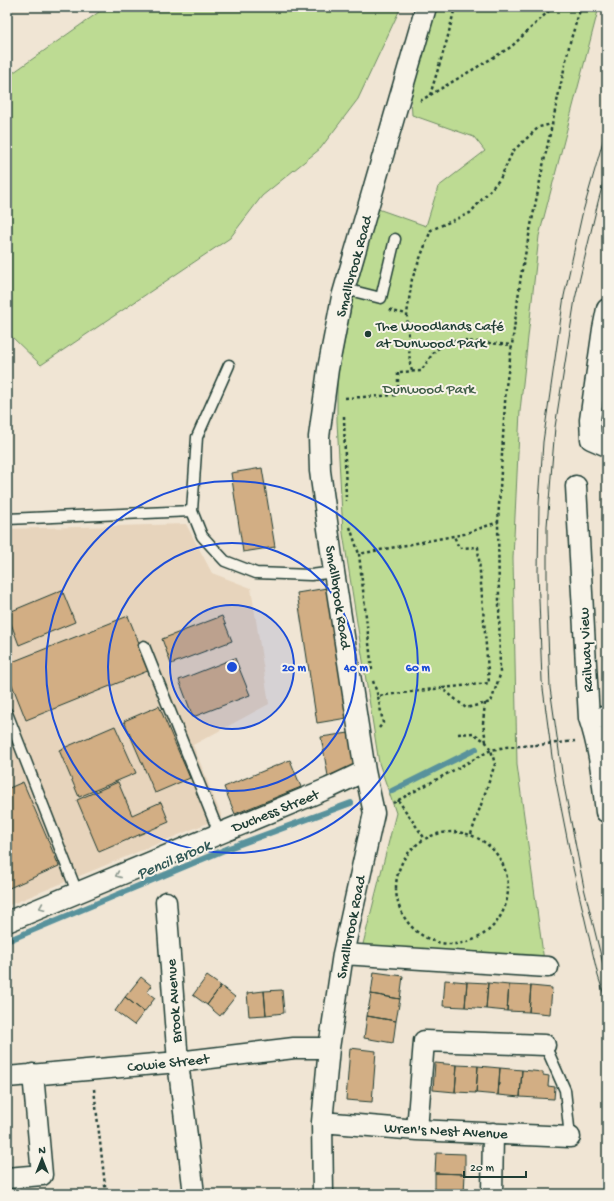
<svg xmlns="http://www.w3.org/2000/svg" width="614" height="1201" font-family="'Gochi Hand',sans-serif">
<rect width="100%" height="100%" fill="#f0e5d4"/>
<filter id="ink" filterUnits="userSpaceOnUse"><feTurbulence type="fractalNoise" baseFrequency=".025" numOctaves="2"/><feDisplacementMap in="SourceGraphic" scale="8" xChannelSelector="R" yChannelSelector="G"/><feConvolveMatrix kernelMatrix="1 2 1 2 8 2 1 2 1" color-interpolation-filters="sRGB"/></filter>
<g filter="url(#ink)">
<!-- built -->
<path fill="#e7d4bc" d="M 186,524 L 212,573 L 251,588 L 269,704 L 193,745 L 222,817 L 7,906 L 7,529 Z"/>
<!-- green -->
<path fill="#bddb93" stroke="#6e8c64" d="M 106,7 L 401,7 L 358,99 L 320,149 L 262,196 L 230,238 L 41,365 L 11,336 L 7,337 L 7,77 Z
M 434,7 L 599,7 L 539,236 L 520,411 L 513,558 L 517,765 L 544,961 L 361,952 L 396,813 L 379,763 L 343,533 L 337,421 L 337,379 L 352,302 L 378,209 L 426,226 L 438,187 L 485,151 L 474,137 L 412,115 L 411,98 Z"/>
<g fill="none" stroke-linecap="round" stroke-linejoin="round">
<!-- stream -->
<path stroke="#59929c" stroke-width="6" d="M 392,791 L 476,749
M 7,941 L 229,848 L 351,803"/>
</g>
<!-- building -->
<path fill="#d2ae84" stroke="#1f3d34" d="M 262,468 L 275,547 L 243,552 L 231,473 Z
M 327,588 L 347,718 L 317,723 L 297,593 Z
M 62,590 L 75,622 L 19,645 L 7,613 Z
M 128,616 L 150,670 L 26,720 L 7,672 L 7,664 Z
M 222,616 L 232,641 L 171,664 L 162,639 Z
M 235,658 L 250,695 L 193,717 L 179,680 Z
M 159,706 L 190,778 L 155,793 L 124,721 Z
M 115,726 L 136,773 L 79,797 L 59,750 Z
M 349,733 L 354,766 L 328,776 L 321,737 Z
M 290,760 L 301,787 L 235,814 L 224,787 Z
M 23,782 L 59,866 L 7,889 L 7,789 Z
M 118,782 L 132,815 L 161,802 L 169,822 L 99,852 L 77,800 Z
M 374,972 L 403,976 L 400,999 L 371,994 Z
M 207,976 L 221,986 L 207,1005 L 193,995 Z
M 141,977 L 152,986 L 147,992 L 155,998 L 144,1012 L 125,997 Z
M 445,980 L 467,982 L 465,1007 L 443,1006 Z
M 467,982 L 488,983 L 486,1009 L 465,1007 Z
M 488,983 L 509,985 L 507,1011 L 486,1009 Z
M 509,985 L 531,986 L 529,1012 L 507,1011 Z
M 221,986 L 235,997 L 220,1016 L 207,1005 Z
M 531,986 L 552,988 L 550,1014 L 529,1012 Z
M 282,990 L 284,1013 L 266,1015 L 264,991 Z
M 264,991 L 266,1015 L 249,1016 L 247,993 Z
M 371,994 L 400,999 L 396,1021 L 367,1016 Z
M 125,997 L 144,1012 L 134,1025 L 115,1011 Z
M 367,1016 L 396,1021 L 393,1043 L 364,1038 Z
M 350,1048 L 376,1051 L 372,1102 L 346,1100 Z
M 435,1063 L 457,1065 L 455,1092 L 433,1090 Z
M 457,1065 L 478,1066 L 476,1093 L 455,1092 Z
M 478,1066 L 500,1068 L 498,1095 L 476,1093 Z
M 500,1068 L 522,1070 L 520,1097 L 498,1095 Z
M 522,1070 L 543,1072 L 543,1075 L 549,1076 L 548,1086 L 555,1087 L 554,1099 L 520,1097 Z
M 436,1153 L 465,1154 L 465,1174 L 435,1173 Z
M 435,1173 L 465,1174 L 464,1194 L 435,1194 Z"/>
<g fill="none" stroke-linecap="round" stroke-linejoin="round">
<defs>
<path id="service" d="M 345,289 L 381,298 L 395,239
M 229,365 L 197,437 L 192,511 L 202,536 L 225,561 L 256,573 L 311,575 L 334,572
M 7,519 L 192,511
M 144,646 L 219,833
M 7,713 L 77,892
M 545,1045 L 565,1090 L 570,1137"/>
<path id="minor" d="M 607,309 L 603,329 L 590,420 L 591,439 L 607,446
M 576,486 L 589,718 C 600,750 602,779 606,812
M 589,718 L 607,717
M 166,902 L 178,1062 L 194,1194
M 7,922 L 329,788 L 365,771
M 343,954 L 548,967
M 7,1077 L 178,1062 L 294,1048 L 329,1048
M 322,1122 L 417,1130 L 570,1137
M 417,1130 L 424,1041 L 545,1045
M 7,1178 L 42,1175 L 33,1074
M 323,1194 L 322,1122 L 329,1048 L 343,954 L 374,813 L 365,771 L 334,572 L 320,471 L 319,437 L 328,369 L 342,297 L 426,7
M 492,1194 L 493,1133"/>
</defs>
<!-- service casing -->
<use href="#service" stroke="#1f3d34" stroke-width="13"/>
<!-- minor casing -->
<use href="#minor" stroke="#1f3d34" stroke-width="23"/>
<!-- path -->
<path stroke="#1f3d34" stroke-width="2.5" stroke-dasharray="3 3" stroke-linecap="butt" d="M 430,95 L 447,40 L 455,7
M 420,101 L 511,47 L 553,7
M 390,309 L 392,311 L 407,314
M 412,371 L 410,364 L 407,314 L 412,279 L 431,230 L 470,213 L 500,179 L 513,151 L 539,127 L 552,124
M 345,398 L 398,395 L 398,372 L 421,371 L 433,353 L 441,346 L 452,340 L 512,345
M 344,416 L 346,501
M 350,527 L 359,554
M 372,670 L 359,554 L 464,534 L 498,522
M 373,681 L 378,696
M 443,688 L 489,683 L 478,547 L 459,548 L 454,536
M 485,703 L 483,723 L 486,742
M 379,728 L 383,723 L 378,696 L 442,688 L 466,708 L 491,702 L 500,675 L 498,522 L 506,386 L 512,345 L 521,275 L 543,166 L 570,42 L 581,7
M 458,734 L 473,733 L 486,742 L 491,750 L 495,764 L 471,834
M 567,742 L 575,741
M 398,800 L 425,839
M 393,803 L 491,750 L 506,747 L 536,745
M396 888a56 56 0 1 1 112 0a56 56 0 1 1-112 0Z
M 94,1089 L 106,1194"/>
<!-- service -->
<use href="#service" stroke="#f7f3e8" stroke-width="10"/>
<!-- minor -->
<use href="#minor" stroke="#f7f3e8" stroke-width="20"/>
<!-- tram -->
<path stroke="#1f3d34" stroke-width="1" d="M 607,127 L 582,215 L 564,296 L 543,442 L 539,503 L 538,572 L 542,681 L 554,772 L 573,868 L 598,976 L 607,1004
M 607,169 L 598,202 L 575,299 L 555,427 L 547,526 L 547,608 L 550,688 L 564,786 L 584,888 L 607,980"/>
<!-- path-bridge -->
<path stroke="#1f3d34" stroke-width="2.5" stroke-dasharray="3 3" stroke-linecap="butt" d="M 536,745 L 567,742"/>
</g>
<!-- one-way arrows -->
<defs><path id="oneway-chevron" d="M-2-3.5L2.5 0L-2 3.5" fill="none" stroke-width="1.6" stroke-linecap="round" stroke-linejoin="round"/></defs>
<g stroke="#8b988e">
<use href="#oneway-chevron" transform="translate(118 875) rotate(157)"/>
<use href="#oneway-chevron" transform="translate(42 907) rotate(157)"/>
</g>
</g>
<!-- distance rings -->
<circle cx="232" cy="667" r="62" fill="#1d4ed8" fill-opacity=".12"/>
<g fill="none" stroke="#1d4ed8" stroke-width="2">
<circle cx="232" cy="667" r="62"/>
<circle cx="232" cy="667" r="124"/>
<circle cx="232" cy="667" r="186"/>
</g>
<!-- markers -->
<circle fill="#1f3d34" stroke="#f7f3e8" stroke-width="1.5" cx="368" cy="334" r="4"/>
<g text-anchor="middle" stroke-width="4" stroke-linejoin="round" paint-order="stroke">
<!-- street labels -->
<g font-size="15" fill="#1f3d34" stroke="#f7f3e8">
<text transform="translate(353 266) rotate(-75)" y="5">Smallbrook Road</text>
<text transform="translate(339 597) rotate(81)" y="5">Smallbrook Road</text>
<text transform="translate(585 650) rotate(-93)" y="5">Railway View</text>
<text transform="translate(275 810) rotate(-22)" y="5">Duchess Street</text>
<text transform="translate(350 927) rotate(-79)" y="5">Smallbrook Road</text>
<text transform="translate(173 1001) rotate(-94)" y="5">Brook Avenue</text>
<text transform="translate(168 1062) rotate(-6)" y="5">Cowie Street</text>
<text transform="translate(446 1130) rotate(3)" y="5">Wren's Nest Avenue</text>
</g>
<!-- poi labels -->
<g font-size="15" fill="#1f3d34" stroke="#f7f3e8" text-anchor="start">
<text x="376" y="330">The Woodlands Café<tspan x="376" dy="17">at Dunwood Park</tspan></text>
</g>
<!-- park labels -->
<g font-size="15" fill="#3f5d47" stroke="#f7f3e8">
<text x="429" y="393">Dunwood Park</text>
</g>
<!-- water labels -->
<g font-size="16" font-style="italic" fill="#325957" stroke="#f7f3e8">
<text transform="translate(173 858) rotate(-23)" y="6">Pencil Brook</text>
</g>
</g>
<circle cx="232" cy="667" r="6" fill="#1d4ed8" stroke="#f7f3e8" stroke-width="2"/>
<g font-size="12" text-anchor="middle" font-weight="bold" fill="#1d4ed8" stroke="#f7f3e8" stroke-width="4" stroke-linejoin="round" paint-order="stroke">
<text x="294" y="671">20 m</text>
<text x="356" y="671">40 m</text>
<text x="418" y="671">60 m</text>
</g>
<!-- margin -->
<rect width="614" height="1201" fill="none" stroke="#f7f3e8" stroke-width="24"/>
<rect x="12" y="12" width="590" height="1177" fill="none" stroke="#1f3d34" stroke-width="1.5" filter="url(#ink)"/>
<!-- north arrow -->
<g transform="translate(42 1159)" stroke="#f7f3e8" stroke-width="3" paint-order="stroke">
<path d="M0-3L7 15L0 10L-7 15Z" fill="#1f3d34"/>
<text y="-6" font-size="11" font-weight="bold" text-anchor="middle" fill="#1f3d34">N</text>
</g>
<!-- scale -->
<path d="M464 1171v6h62v-6" fill="none" stroke="#1f3d34" stroke-width="2"/>
<text x="470" y="1171" font-size="12" fill="#1f3d34" stroke="#f7f3e8" stroke-width="3" paint-order="stroke">20 m</text>
</svg>
